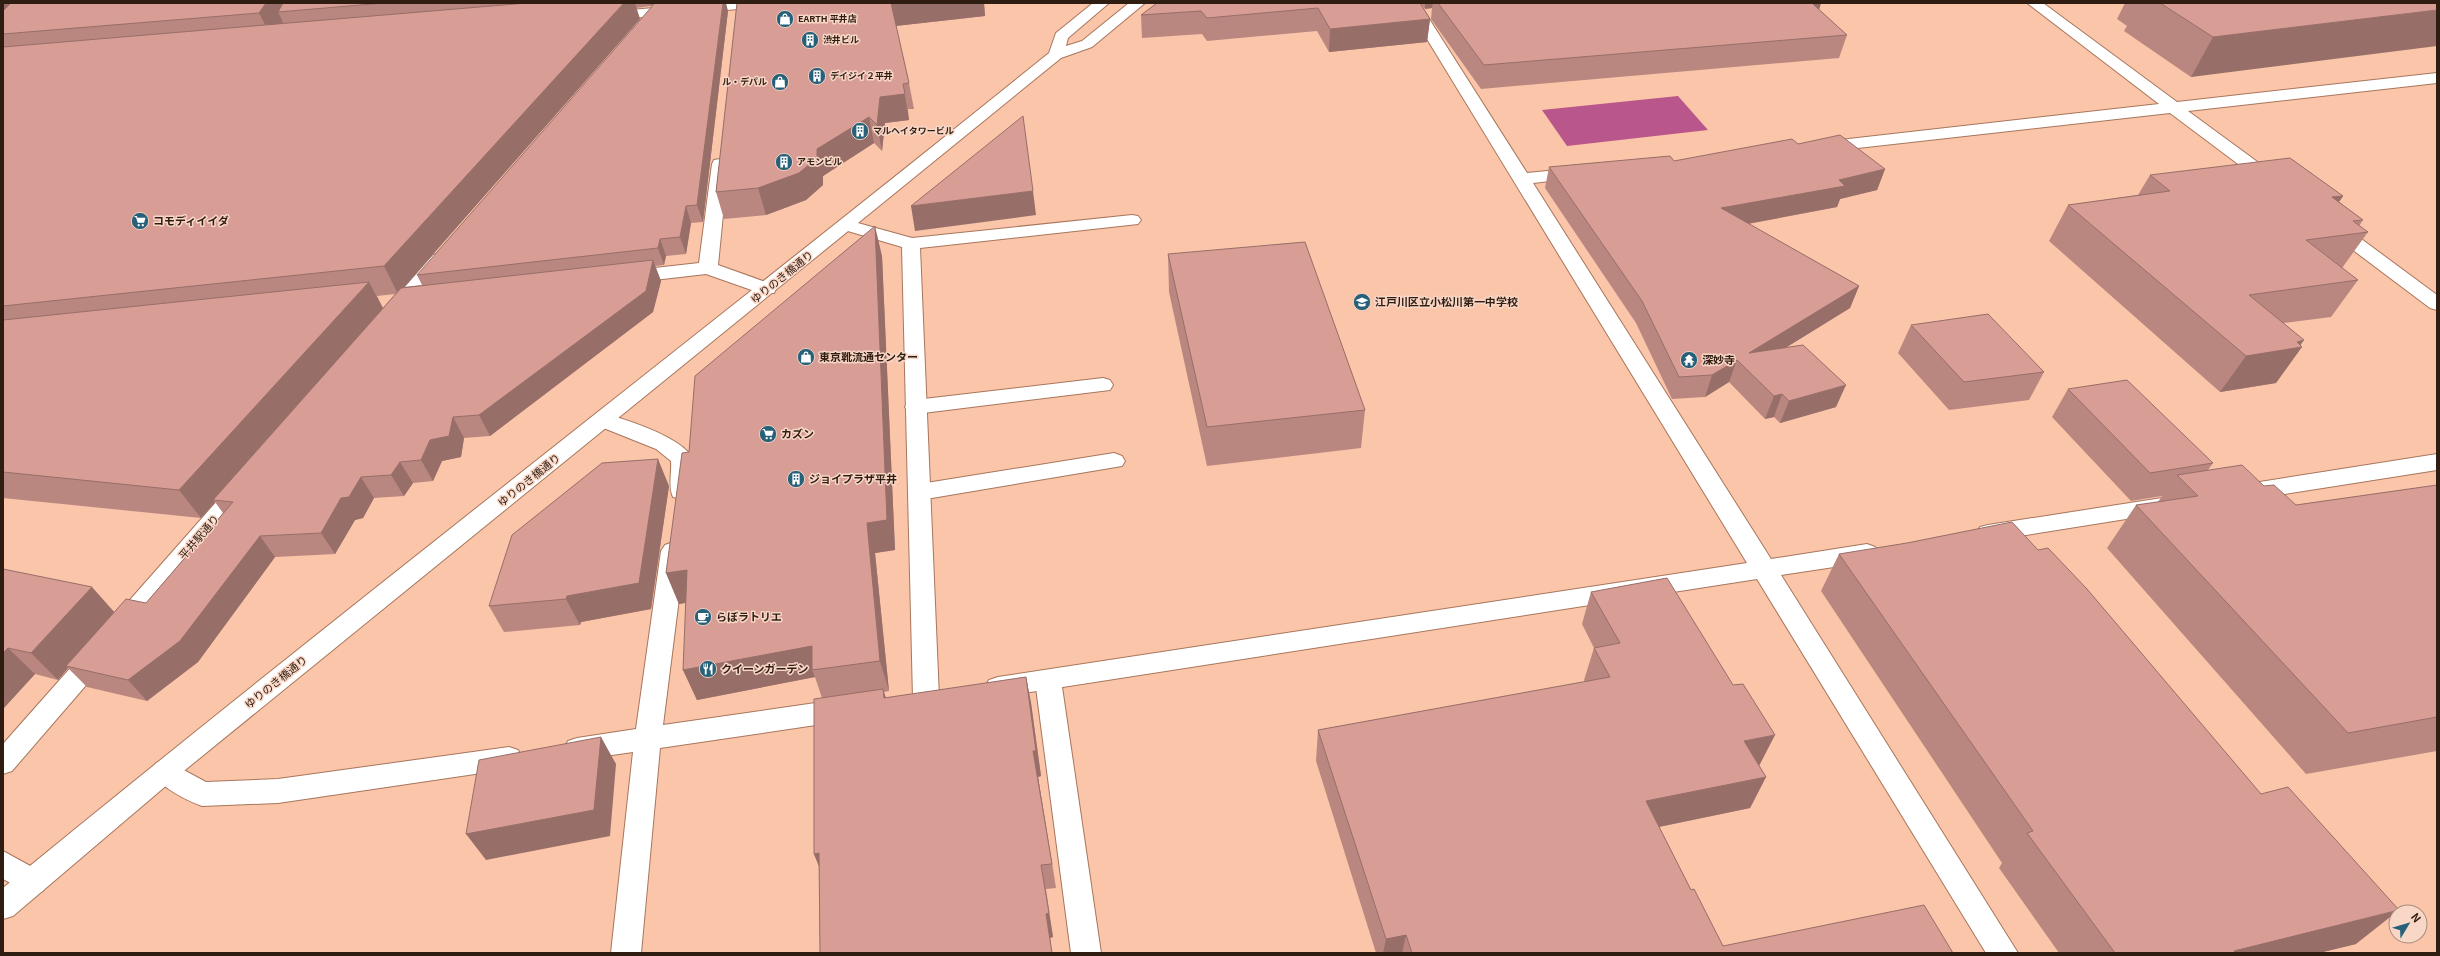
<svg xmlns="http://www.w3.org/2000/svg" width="2440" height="956" font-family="Georgia,'Noto Sans JP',serif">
<rect width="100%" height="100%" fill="#fbc5a9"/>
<!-- water -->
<path fill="#b9568c" d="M 1678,96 L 1708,130 L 1567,146 L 1542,110 Z"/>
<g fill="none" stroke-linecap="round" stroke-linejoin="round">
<defs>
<path id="lane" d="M 1103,378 L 1110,380 L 1113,385 L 1110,390 L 915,414 L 908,412 L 905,407 L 908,402 L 915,400 Z
M 1114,453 L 1122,456 L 1125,461 L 1122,466 L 920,500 L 912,498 L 909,492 L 912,486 L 920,484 Z
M 1048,670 L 1057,673 L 1061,680 L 1101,953 L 1071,953 L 1035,680 L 1039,673 Z"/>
<path id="street" d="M 1405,3 L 1419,3 L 1527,173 L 1577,168 L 1583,169 L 1586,173 L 1583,177 L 1577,178 L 1533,183 L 1771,559 L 1867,544 L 1875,547 L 1879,553 L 1875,559 L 1867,562 L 1781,575 L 2018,953 L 1986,953 L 1757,579 L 998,697 L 989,694 L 985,687 L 989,680 L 998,677 L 1747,563 Z
M 2027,3 L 2043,3 L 2177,102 L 2437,73 L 2437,83 L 2188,111 L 2278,177 L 2281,181 L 2278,185 L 2266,185 L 2170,113 L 1822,152 L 1816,151 L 1814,147 L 1816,143 L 1822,142 L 2159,104 Z
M 720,159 L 726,160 L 728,164 L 718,265 L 774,285 L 776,289 L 774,293 L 760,293 L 706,274 L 628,283 L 621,281 L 619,277 L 621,273 L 628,271 L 699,263 L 712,164 L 714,160 Z
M 1132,215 L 1138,216 L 1141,220 L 1138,224 L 920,248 L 939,698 L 935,705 L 926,708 L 917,705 L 913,698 L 902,247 L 841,229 L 838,225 L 841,221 L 847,220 L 912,238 Z
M 2335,223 L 2341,224 L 2437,295 L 2437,310 L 2430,308 L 2329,232 L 2326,228 L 2329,224 Z
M 440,253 L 447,255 L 449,259 L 447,263 L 404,312 L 397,314 L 390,312 L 387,308 L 390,304 L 433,255 Z
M 603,413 C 627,420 672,434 689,453 C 697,463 695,486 689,497 L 681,499 L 673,497 C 668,487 672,472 671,461 L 656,449 L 596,425 L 592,420 L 596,415 Z
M 2437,454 L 2437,470 L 2247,500 L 2239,498 L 2236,492 L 2239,486 L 2247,484 Z
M 241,481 L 249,483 L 252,489 L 249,495 L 132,632 L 123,635 L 114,632 L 111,625 L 114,618 L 233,483 Z
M 2162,498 L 2170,500 L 2173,506 L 2170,512 L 1988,541 L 1980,539 L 1977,533 L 1980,527 L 1988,525 Z
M 673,542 L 681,545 L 685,551 L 663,725 L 843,699 L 852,702 L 856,710 L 852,718 L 843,721 L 660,748 L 641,953 L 611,953 L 633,752 L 577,760 L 568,757 L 564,749 L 568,741 L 577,738 L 636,729 L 661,551 L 665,545 Z
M 97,645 L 106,648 L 109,655 L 106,662 L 12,771 L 3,774 L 3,744 L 88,648 Z
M 509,747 L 518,750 L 522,758 L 518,766 L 509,769 L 278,803 L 202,806 C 186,800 159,787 152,771 L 156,763 L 165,760 L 206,782 L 278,779 Z
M 3,851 L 43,873 L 47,882 L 43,891 L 33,895 L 3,879 Z"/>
<path id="secondary" d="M 711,3 L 769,3 L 762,7 L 608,20 L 601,16 L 608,12 Z
M 1093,3 L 1109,3 L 1068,38 L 1066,46 L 1082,41 L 1129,3 L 1145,3 L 1092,47 L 1061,58 L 174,779 L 13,916 L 3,919 L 3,888 C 348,605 702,333 1049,53 L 1056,33 Z"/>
</defs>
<!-- lane casing -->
<use href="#lane" stroke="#a7765c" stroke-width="2"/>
<!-- street casing -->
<use href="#street" stroke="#a7765c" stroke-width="2"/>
<!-- secondary casing -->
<use href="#secondary" stroke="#a7765c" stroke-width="2"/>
<!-- lane -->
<use href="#lane" fill="#fff" fill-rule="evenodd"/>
<!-- street -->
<use href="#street" fill="#fff" fill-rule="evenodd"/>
<!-- secondary -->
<use href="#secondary" fill="#fff" fill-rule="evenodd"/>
</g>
<!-- wall -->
<path fill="#ba8780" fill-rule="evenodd" d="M 3,3 L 654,3 L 651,6 L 636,8 L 640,19 L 404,287 L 422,285 L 417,275 L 728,11 L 703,222 L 691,223 L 686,254 L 666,256 L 664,265 L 655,266 L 661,281 L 653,312 L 490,436 L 464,438 L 461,457 L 442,461 L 433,481 L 413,483 L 404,496 L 374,498 L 363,518 L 355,520 L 335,554 L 275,557 L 198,662 L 147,701 L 87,687 L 68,668 L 58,680 L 35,674 L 3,709 L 3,569 L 114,612 L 146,603 L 223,513 L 215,502 L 201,518 L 3,498 ZM 395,294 L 383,308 L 377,296 Z
M 737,3 L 984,3 L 985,16 L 896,26 L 909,83 L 914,109 L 908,109 L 909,120 L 885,123 L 882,151 L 874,143 L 823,176 L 823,185 L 806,200 L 766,215 L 724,219 L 716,192 Z
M 1157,3 L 1420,3 L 1430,19 L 1427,42 L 1329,52 L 1317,31 L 1207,41 L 1202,34 L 1142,38 L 1141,15 Z
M 1420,3 L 1821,3 L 1819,10 L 1847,35 L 1839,58 L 1481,89 L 1431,19 L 1432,8 L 1425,9 Z
M 2125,3 L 2437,3 L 2191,77 L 2124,31 L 2127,26 L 2117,19 Z
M 1674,161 L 1885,169 L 1877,190 L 1840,199 L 1837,207 L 1748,224 L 1859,286 L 1850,308 L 1785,348 L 1836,407 L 1780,423 L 1774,417 L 1765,419 L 1729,382 L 1705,397 L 1672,399 L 1636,323 L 1545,188 L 1549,167 Z
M 2150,175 L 2343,196 L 2339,202 L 2363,220 L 2359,226 L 2368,232 L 2342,268 L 2358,280 L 2331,317 L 2283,323 L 2301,345 L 2276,383 L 2220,392 L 2049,241 L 2068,205 L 2138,195 Z
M 1168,254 L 1365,410 L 1361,448 L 1207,466 L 1169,292 Z
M 882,256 L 895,550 L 875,553 L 889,691 L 884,692 L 886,698 L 1026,677 L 1031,703 L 1041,776 L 1038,777 L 1056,888 L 1046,889 L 1053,937 L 1050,938 L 1052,953 L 820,953 L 819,866 L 814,854 L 822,698 L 815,677 L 697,700 L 683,670 L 686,603 L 679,604 L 666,573 L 689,452 Z
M 1911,325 L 2044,372 L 2029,400 L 1949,410 L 1898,353 Z
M 2068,389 L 2213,463 L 2208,470 L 2264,486 L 2296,505 L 2437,485 L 2437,751 L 2306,774 L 2107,548 L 2136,505 L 2158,502 L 2162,496 L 2131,501 L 2052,417 Z
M 669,486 L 651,609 L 581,622 L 580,625 L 504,632 L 489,606 Z
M 1839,554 L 2356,944 L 2319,953 L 2059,953 L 1999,868 L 2002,863 L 1821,591 Z
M 1591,592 L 1759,766 L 1766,777 L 1750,808 L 1659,827 L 1691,890 L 1723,946 L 1953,953 L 1376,953 L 1316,761 L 1318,730 L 1585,682 L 1584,680 L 1594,648 L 1582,624 Z"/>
<!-- shaded-wall -->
<path fill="#976e68" d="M 3,3 L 32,3 L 3,33 Z
M 266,3 L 295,3 L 278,12 L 283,22 L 272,38 L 259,13 Z
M 624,3 L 635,3 L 640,19 L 398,294 L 384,266 Z
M 650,3 L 654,3 L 651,6 Z
M 723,3 L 726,3 L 728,11 L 703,222 L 697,205 Z
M 891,3 L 984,3 L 985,16 L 895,26 Z
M 1425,3 L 1433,3 L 1432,8 L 1425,9 Z
M 1821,3 L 1814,26 L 1813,4 Z
M 2437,10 L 2437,46 L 2191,77 L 2213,37 Z
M 1430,19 L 1427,42 L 1329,52 L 1330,29 Z
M 903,84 L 909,120 L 885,123 L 882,151 L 877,125 L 880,97 Z
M 869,117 L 874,143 L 823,176 L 823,185 L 806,200 L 766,215 L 758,188 L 817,149 Z
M 1885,169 L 1877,190 L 1840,199 L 1837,207 L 1714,230 L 1721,208 Z
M 1033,191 L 1036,215 L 915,231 L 911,206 Z
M 2343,196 L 2319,231 L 2332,197 Z
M 686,206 L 691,223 L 686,254 L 680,237 Z
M 875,226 L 882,256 L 895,550 L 875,553 L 889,691 L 880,661 L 867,523 Z
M 660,239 L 666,256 L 664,265 L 658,248 Z
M 653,260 L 661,281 L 653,312 L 490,436 L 479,415 Z
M 369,282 L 384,310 L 213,500 L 215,502 L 201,518 L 179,490 Z
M 1859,286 L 1850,308 L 1748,371 L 1749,353 Z
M 2304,340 L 2299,347 L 2302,347 L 2276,383 L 2220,392 L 2246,356 Z
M 1737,360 L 1729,382 L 1705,397 L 1712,375 Z
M 1846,385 L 1836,407 L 1780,423 L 1789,401 Z
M 1782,394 L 1774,417 L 1765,419 L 1774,396 Z
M 453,417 L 464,438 L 461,457 L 442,461 L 433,481 L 421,460 L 430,440 Z
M 658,459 L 669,486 L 651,609 L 581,622 L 580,625 L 566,599 L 567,596 Z
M 400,462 L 413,483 L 404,496 L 391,475 Z
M 361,477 L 374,498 L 363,518 L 355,520 L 335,554 L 321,533 L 341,498 Z
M 260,536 L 275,557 L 198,662 L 147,701 L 128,680 Z
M 687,570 L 700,600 L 679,604 L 666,573 Z
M 92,587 L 116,614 L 66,666 L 68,668 L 58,680 L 31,653 Z
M 812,646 L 812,670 L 815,677 L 697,700 L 683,670 Z
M 8,648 L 35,674 L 3,709 L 3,653 Z
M 1026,677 L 1031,703 L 1041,776 L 1038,777 L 1056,888 L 1033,751 Z
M 883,689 L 891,715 L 884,698 Z
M 1775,735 L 1759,766 L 1744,741 Z
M 601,737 L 616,764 L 610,836 L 486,860 L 466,834 Z
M 1766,777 L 1750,808 L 1634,832 L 1646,801 Z
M 819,853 L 824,879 L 814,854 Z
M 1041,865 L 1053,937 L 1050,938 L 1052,953 L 1046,914 Z
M 2399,910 L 2356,944 L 2319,953 L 2232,953 L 2234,951 Z
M 1406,935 L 1402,953 L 1383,953 L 1386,939 Z"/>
<!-- building -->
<path fill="#d89d95" stroke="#976e68" d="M 11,3 L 266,3 L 259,13 L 3,34 L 3,11 Z
M 283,3 L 384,3 L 278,12 Z
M 527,3 L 624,3 L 384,266 L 3,306 L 3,47 Z
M 655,3 L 723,3 L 697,205 L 686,206 L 680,237 L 660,239 L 658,248 L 417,275 Z
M 737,3 L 891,3 L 909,83 L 903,84 L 905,94 L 880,97 L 877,125 L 869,117 L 817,149 L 817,158 L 799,173 L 758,188 L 716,192 Z
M 1157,3 L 1420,3 L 1430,19 L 1330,29 L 1318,8 L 1207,18 L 1201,11 L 1141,15 Z
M 1438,3 L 1821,3 L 1813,4 L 1847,35 L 1484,65 Z
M 2160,3 L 2437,3 L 2437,10 L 2213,37 Z
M 1023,116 L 1033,191 L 911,206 L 972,157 Z
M 1840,135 L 1885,169 L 1839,180 L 1845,186 L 1721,208 L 1859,286 L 1749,353 L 1803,345 L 1846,385 L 1789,401 L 1782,394 L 1774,396 L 1737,360 L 1712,375 L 1679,377 L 1642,301 L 1549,167 L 1670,156 L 1674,161 L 1792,139 L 1798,144 Z
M 2290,158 L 2343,196 L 2332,197 L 2363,220 L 2353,221 L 2368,232 L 2306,240 L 2358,280 L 2249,295 L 2304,340 L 2297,342 L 2302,347 L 2246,356 L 2068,205 L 2170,191 L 2150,175 Z
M 875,226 L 887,520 L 867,523 L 880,661 L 812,670 L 812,646 L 683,670 L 687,570 L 666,573 L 682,453 L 689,452 L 695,376 Z
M 1305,242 L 1365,410 L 1207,427 L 1168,254 Z
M 653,260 L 646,291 L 479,415 L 453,417 L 449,436 L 430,440 L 421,460 L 400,462 L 391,475 L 361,477 L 349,497 L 341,498 L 321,533 L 260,536 L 180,641 L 128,680 L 66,666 L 126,599 L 146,603 L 233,502 L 213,500 L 401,288 Z
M 369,282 L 179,490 L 3,472 L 3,320 Z
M 1988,314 L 2044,372 L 1964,382 L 1911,325 Z
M 2127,380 L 2213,463 L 2150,473 L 2068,389 Z
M 658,459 L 639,583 L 567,596 L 566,599 L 489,606 L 512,535 L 602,463 Z
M 2242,465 L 2264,486 L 2274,485 L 2296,505 L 2437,485 L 2437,717 L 2348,733 L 2136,505 L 2198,496 L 2177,475 Z
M 2012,522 L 2038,550 L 2048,548 L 2087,589 L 2261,794 L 2288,787 L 2399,910 L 2234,951 L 2236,953 L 2115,953 L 2027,833 L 2033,831 L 1839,554 L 1907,543 Z
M 3,569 L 92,587 L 31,653 L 8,648 L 3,653 Z
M 1667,578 L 1733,685 L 1743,684 L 1775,735 L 1744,741 L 1766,777 L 1646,801 L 1691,890 L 1694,889 L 1723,946 L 1924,905 L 1953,953 L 1412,953 L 1406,935 L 1386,939 L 1318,730 L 1610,677 L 1594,648 L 1620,643 L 1591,592 Z
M 1026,677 L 1036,751 L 1033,751 L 1052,864 L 1041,865 L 1049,913 L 1046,914 L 1052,953 L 820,953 L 819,853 L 814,854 L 814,699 L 883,689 L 884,698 Z
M 601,737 L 594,810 L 466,834 L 479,760 Z"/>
<!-- icons -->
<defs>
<symbol id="shop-disc" viewBox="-11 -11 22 22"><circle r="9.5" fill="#266179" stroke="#f8d7c7"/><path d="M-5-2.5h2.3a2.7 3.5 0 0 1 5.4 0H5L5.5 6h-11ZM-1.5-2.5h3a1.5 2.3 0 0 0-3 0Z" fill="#fff"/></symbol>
<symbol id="building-disc" viewBox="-11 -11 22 22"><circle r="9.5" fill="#266179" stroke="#f8d7c7"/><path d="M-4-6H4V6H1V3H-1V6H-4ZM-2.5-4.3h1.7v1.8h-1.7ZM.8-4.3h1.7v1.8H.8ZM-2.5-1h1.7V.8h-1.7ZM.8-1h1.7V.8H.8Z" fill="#fff"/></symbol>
<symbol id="supermarket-disc" viewBox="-11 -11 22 22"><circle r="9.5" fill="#266179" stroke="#f8d7c7"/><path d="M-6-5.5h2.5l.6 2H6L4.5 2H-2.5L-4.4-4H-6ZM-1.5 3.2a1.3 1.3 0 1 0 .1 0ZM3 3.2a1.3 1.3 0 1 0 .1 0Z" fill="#fff"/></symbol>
<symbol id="school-disc" viewBox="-11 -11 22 22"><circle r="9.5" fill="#266179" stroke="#f8d7c7"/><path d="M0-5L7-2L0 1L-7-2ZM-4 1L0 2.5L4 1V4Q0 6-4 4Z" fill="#fff"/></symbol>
<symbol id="temple-disc" viewBox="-11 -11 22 22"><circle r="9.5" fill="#266179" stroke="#f8d7c7"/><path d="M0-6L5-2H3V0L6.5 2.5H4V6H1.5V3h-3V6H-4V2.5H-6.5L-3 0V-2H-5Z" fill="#fff"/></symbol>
<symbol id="cafe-disc" viewBox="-11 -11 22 22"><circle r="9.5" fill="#266179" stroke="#f8d7c7"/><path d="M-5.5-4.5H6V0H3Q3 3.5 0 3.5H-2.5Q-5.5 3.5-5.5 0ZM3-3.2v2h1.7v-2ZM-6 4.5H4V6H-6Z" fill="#fff"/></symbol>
<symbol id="restaurant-disc" viewBox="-11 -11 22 22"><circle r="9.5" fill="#266179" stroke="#f8d7c7"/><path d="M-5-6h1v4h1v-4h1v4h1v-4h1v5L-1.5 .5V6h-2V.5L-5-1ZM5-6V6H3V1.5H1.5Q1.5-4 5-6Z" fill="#fff"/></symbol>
</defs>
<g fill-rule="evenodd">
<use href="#shop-disc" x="775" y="9" width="20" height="20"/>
<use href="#building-disc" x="800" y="30" width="20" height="20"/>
<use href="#building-disc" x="807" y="66" width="20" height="20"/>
<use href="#shop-disc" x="770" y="72" width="20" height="20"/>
<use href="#building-disc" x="850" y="121" width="20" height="20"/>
<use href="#building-disc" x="774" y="152" width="20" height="20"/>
<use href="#supermarket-disc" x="130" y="211" width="20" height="20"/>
<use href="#school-disc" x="1352" y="292" width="20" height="20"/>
<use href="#shop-disc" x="796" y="347" width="20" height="20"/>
<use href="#temple-disc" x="1679" y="350" width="20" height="20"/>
<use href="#supermarket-disc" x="758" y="424" width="20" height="20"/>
<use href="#building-disc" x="786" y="469" width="20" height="20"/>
<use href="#cafe-disc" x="693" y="607" width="20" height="20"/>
<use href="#restaurant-disc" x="698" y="659" width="20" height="20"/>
</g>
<g text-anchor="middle" stroke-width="3" stroke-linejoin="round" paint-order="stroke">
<!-- far-poi labels -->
<g font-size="9" font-weight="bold" fill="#301d12" stroke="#f8d7c7" text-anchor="start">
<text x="798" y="22">EARTH 平井店</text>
<text x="823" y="43">渋井ビル</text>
<text x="830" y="79">デイジイ２平井</text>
<text x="767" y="85" text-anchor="end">ル・デパル</text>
<text x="873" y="134">マルヘイタワービル</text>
<text x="797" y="165">アモンビル</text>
</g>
<!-- poi labels -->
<g font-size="11" font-weight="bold" fill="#301d12" stroke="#f8d7c7" text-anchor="start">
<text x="153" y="225">コモディイイダ</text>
<text x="1375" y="306">江戸川区立小松川第一中学校</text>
<text x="819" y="361">東京靴流通センター</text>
<text x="1702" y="364">深妙寺</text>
<text x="781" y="438">カズン</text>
<text x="809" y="483">ジョイプラザ平井</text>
<text x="716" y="621">らぼラトリエ</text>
<text x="721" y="673">クイーンガーデン</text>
</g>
<!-- street labels -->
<g font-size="11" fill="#301d12" stroke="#f8d7c7">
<text transform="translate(782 277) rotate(-39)" y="4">ゆりのき橋通り</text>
<text transform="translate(529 480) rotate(-39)" y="4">ゆりのき橋通り</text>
<text transform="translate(199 537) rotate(-49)" y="4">平井駅通り</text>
<text transform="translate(276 682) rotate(-39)" y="4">ゆりのき橋通り</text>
</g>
</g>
<!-- border -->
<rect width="2440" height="956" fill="none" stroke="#301d12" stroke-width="8"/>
<!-- north arrow -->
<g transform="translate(2408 924) rotate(52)"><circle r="19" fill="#f8d7c7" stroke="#a88d7f"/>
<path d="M0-3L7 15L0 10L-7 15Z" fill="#266179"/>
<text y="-6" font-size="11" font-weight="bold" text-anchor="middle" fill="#301d12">N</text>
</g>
</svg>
